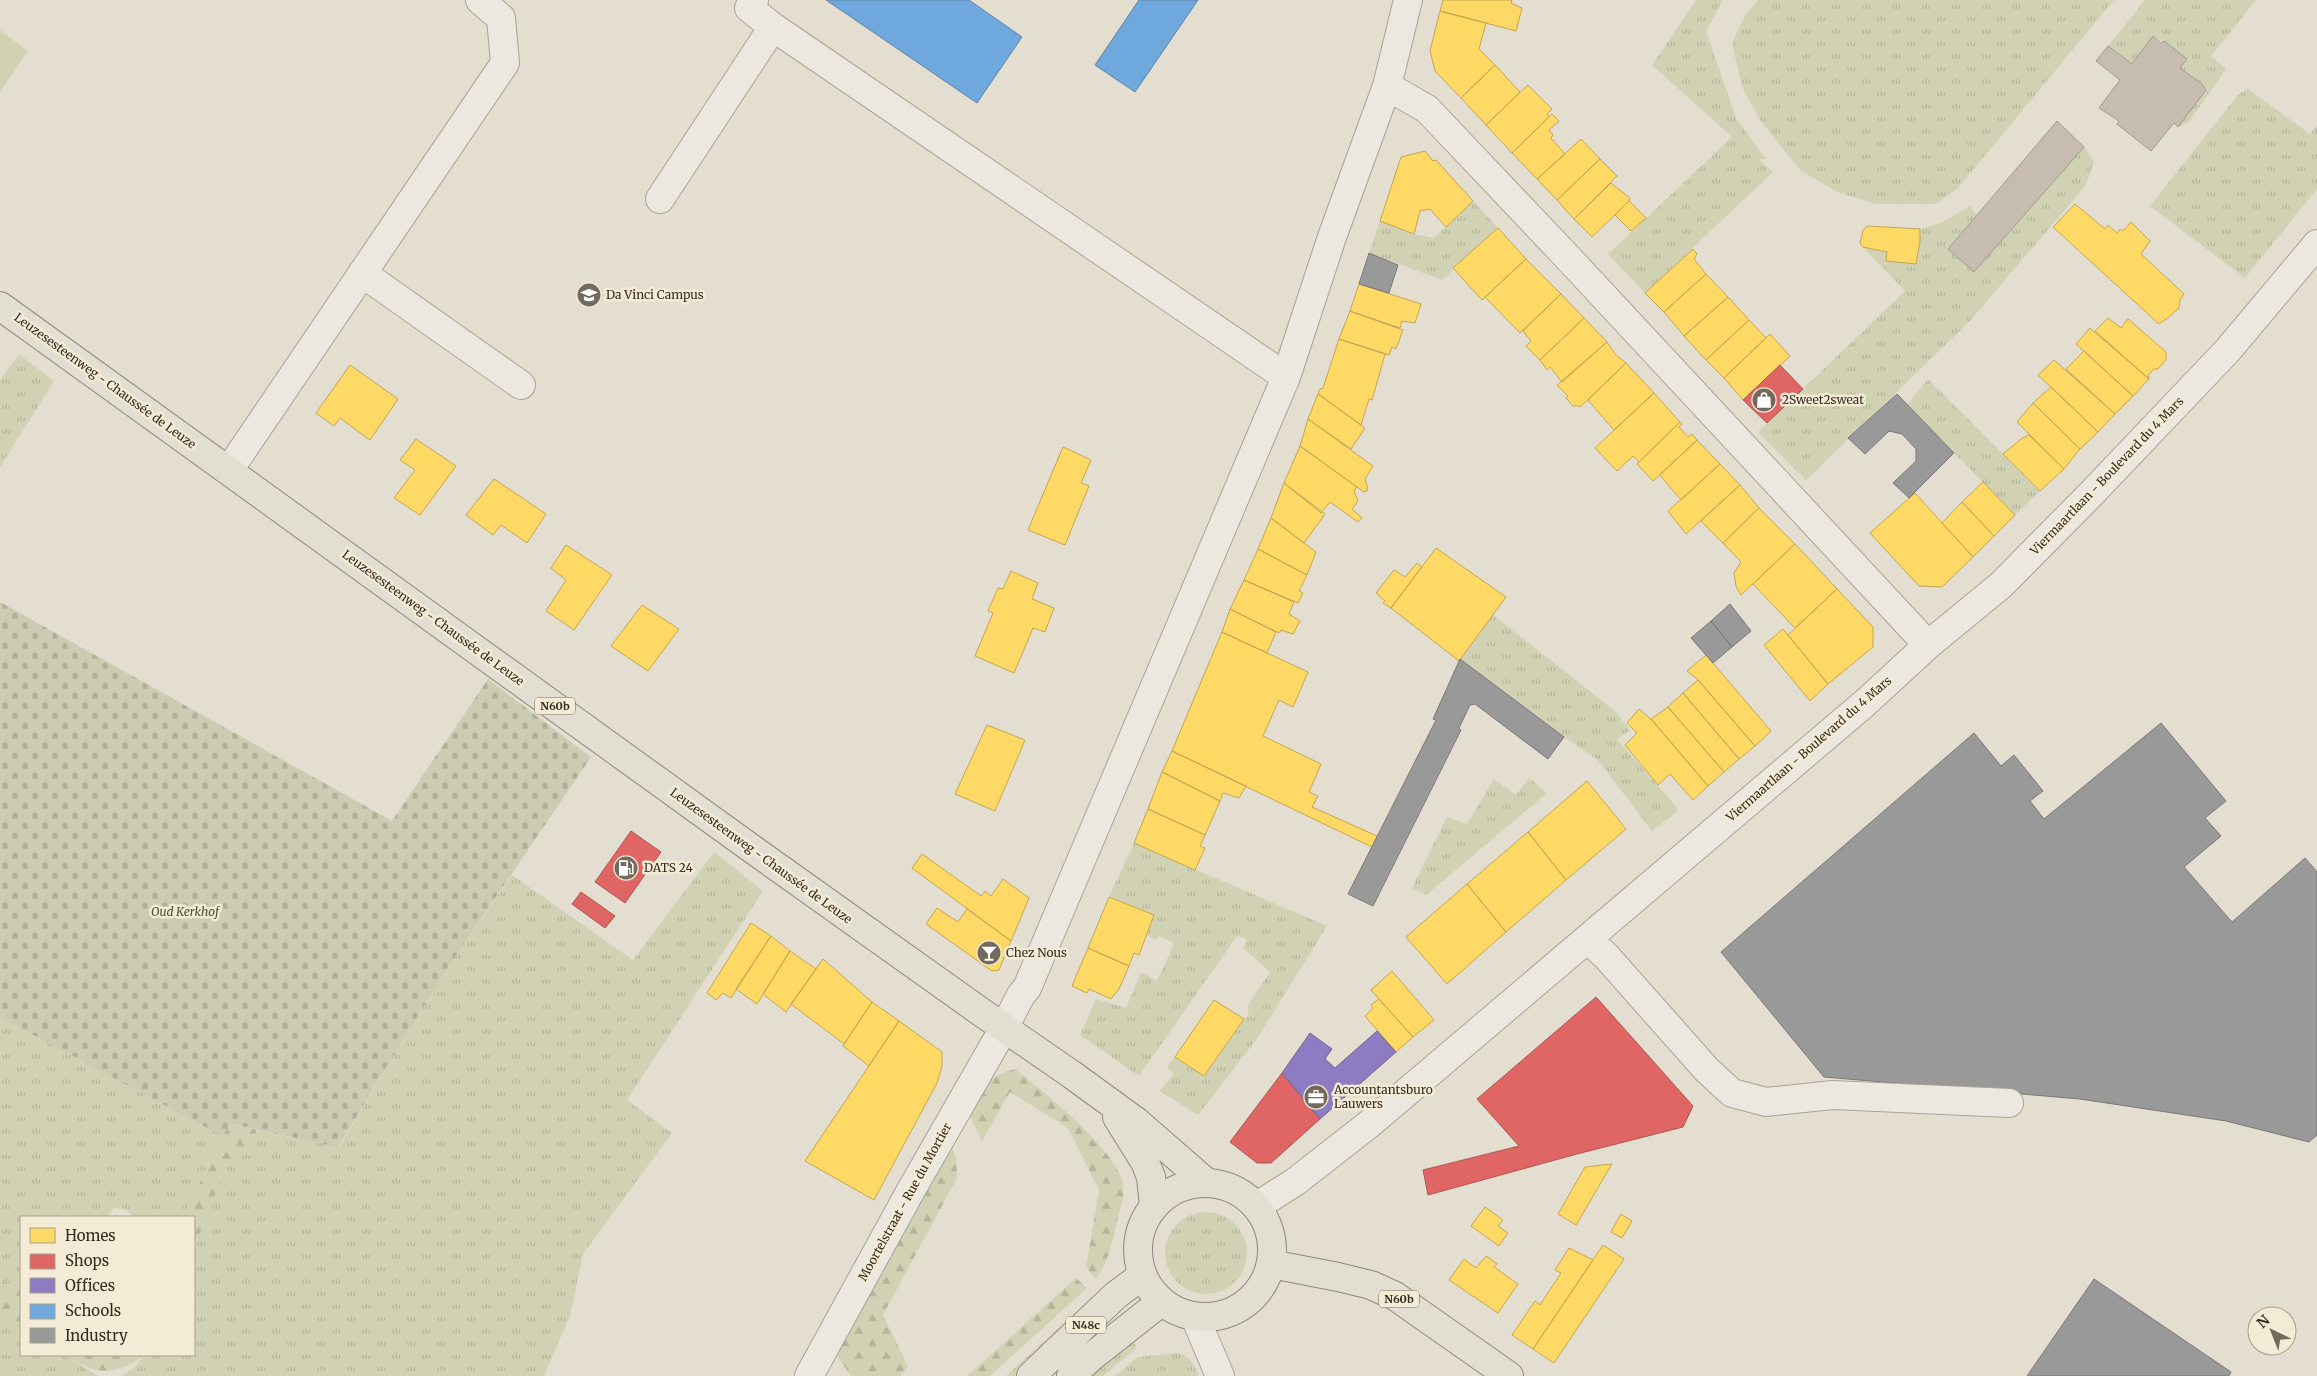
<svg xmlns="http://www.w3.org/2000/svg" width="2317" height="1376" font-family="Merriweather,serif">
<defs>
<pattern id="grass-tufts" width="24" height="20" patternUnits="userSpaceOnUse" patternTransform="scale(1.25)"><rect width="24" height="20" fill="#d1d2b3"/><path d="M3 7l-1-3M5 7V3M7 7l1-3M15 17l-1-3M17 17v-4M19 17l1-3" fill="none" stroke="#b4b49a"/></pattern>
<pattern id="forest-firs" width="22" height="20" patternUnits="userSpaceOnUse" patternTransform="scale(1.25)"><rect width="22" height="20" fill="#d1d2b3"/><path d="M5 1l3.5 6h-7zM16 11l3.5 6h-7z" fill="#b4b49a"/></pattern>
<pattern id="cemetery-stones" width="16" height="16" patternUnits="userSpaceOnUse" patternTransform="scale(1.25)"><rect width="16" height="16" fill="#ccccb2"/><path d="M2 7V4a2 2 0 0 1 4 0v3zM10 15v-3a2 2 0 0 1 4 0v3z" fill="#b0af99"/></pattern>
</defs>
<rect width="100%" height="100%" fill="#e3decf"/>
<!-- grass -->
<path fill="url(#grass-tufts)" d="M 1696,0 L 1723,0 L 1706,31 L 1736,118 L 1766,159 L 1758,159 L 1773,172 L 1645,293 L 1608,254 L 1732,137 L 1652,65 Z
M 1758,0 L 2114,0 L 1958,188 L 1936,204 L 1876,204 L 1837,192 L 1800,170 L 1760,120 L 1742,87 L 1732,43 L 1745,15 Z
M 2145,0 L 2256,0 L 2211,56 L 2226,69 L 2188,123 L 2178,127 L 2205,90 L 2202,84 L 2180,68 L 2187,59 L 2164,41 L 2153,37 L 2132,64 L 2108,46 Z
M 2247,88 L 2310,134 L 2317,125 L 2317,189 L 2245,278 L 2150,206 L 2238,95 Z
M 2084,147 L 2094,162 L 2086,185 L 1970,321 L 1806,480 L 1758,432 L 1905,291 L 1863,247 L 1887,252 L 1886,261 L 1916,264 L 1920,241 L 1920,229 L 1941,223 L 1970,206 L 1977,215 L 1948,249 L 1974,271 Z
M 1473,201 L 1498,228 L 1442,280 L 1369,253 L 1380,221 L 1414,234 L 1434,238 Z
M 19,354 L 54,381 L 0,467 L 0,380 Z
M 1928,379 L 2040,491 L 2015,515 L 1907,405 Z
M 1492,614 L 1614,710 L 1630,730 L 1617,739 L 1679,810 L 1652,831 L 1598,760 L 1564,737 L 1460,659 Z
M 1529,778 L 1547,793 L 1426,895 L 1412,888 L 1447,817 L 1467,824 L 1494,779 L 1516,795 Z
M 1134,843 L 1327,926 L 1256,1040 L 1198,1115 L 1160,1091 L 1174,1074 L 1167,1067 L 1175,1057 L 1204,1076 L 1249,1013 L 1247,1007 L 1270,972 L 1243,948 L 1247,939 L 1237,936 L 1139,1076 L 1080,1035 L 1096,999 L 1126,1008 L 1141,972 L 1157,981 L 1173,946 L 1172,942 L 1159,936 L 1156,940 L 1147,936 L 1154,915 L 1109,897 Z
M 714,852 L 763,891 L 627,1100 L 672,1133 L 583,1254 L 570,1316 L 544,1376 L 122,1376 L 135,1367 L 144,1355 L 194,1355 L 194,1248 L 228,1159 L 238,1163 L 257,1130 L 339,1147 L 445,972 L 512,875 L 633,960 Z
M 0,1016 L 222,1136 L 184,1217 L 135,1217 L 124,1209 L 114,1208 L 107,1217 L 21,1217 L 21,1291 L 0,1280 Z
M1165 1253a41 41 0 1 1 82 0a41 41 0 1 1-82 0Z
M 1092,1297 L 1099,1304 L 1021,1376 L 1006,1376 Z
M 0,1312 L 21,1326 L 21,1355 L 65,1355 L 96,1375 L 101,1376 L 0,1376 Z
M 1129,1337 L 1137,1347 L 1103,1376 L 1086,1376 Z
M 1178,1353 L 1189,1358 L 1199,1374 L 1197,1376 L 1115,1376 L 1138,1357 Z"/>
<!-- forest -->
<path fill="url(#forest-firs)" d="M 1015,1069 C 1041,1089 1120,1153 1123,1185 C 1125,1200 1118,1215 1115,1230 C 1111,1249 1107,1262 1096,1279 L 1086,1267 L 1099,1190 L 1068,1128 L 1010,1092 L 982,1141 L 968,1113 C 983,1089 986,1076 1015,1069 Z
M 230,1124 L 257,1130 L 238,1163 L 228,1160 L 194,1248 L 194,1217 L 184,1217 L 222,1136 Z
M 951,1143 L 956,1159 L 957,1178 L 883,1315 L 908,1366 L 900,1376 L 851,1376 L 835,1353 Z
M 1076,1278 L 1087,1288 L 990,1376 L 967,1376 Z
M 0,1280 L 21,1291 L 21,1326 L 0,1312 Z
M 65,1355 L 144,1355 C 116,1376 97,1376 65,1355 Z"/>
<!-- cemetery -->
<path fill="url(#cemetery-stones)" d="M 0,602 L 392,821 L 488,679 L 591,757 L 445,972 L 338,1147 L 231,1124 L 222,1136 L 0,1017 Z"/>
<!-- green -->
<path fill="#d1d2b3" d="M 0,30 L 28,51 L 0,92 Z"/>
<!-- homes -->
<path fill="#ffd966" stroke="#c3a551" d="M 1443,0 L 1512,0 L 1511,3 L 1522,8 L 1516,31 L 1440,11 Z
M 1440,11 L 1486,23 L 1479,49 L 1495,65 L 1461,98 L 1435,71 L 1430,51 Z
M 1495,65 L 1520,92 L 1486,125 L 1461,98 Z
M 1528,85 L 1552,109 L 1547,114 L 1549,117 L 1512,153 L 1486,125 Z
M 1552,114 L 1559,121 L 1549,130 L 1553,135 L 1551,138 L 1565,154 L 1537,179 L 1512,153 Z
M 1581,139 L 1600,159 L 1557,200 L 1537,179 Z
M 1425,151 L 1433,161 L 1436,160 L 1473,201 L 1446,227 L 1430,209 L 1420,211 L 1414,234 L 1380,221 L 1401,157 Z
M 1600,159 L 1617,176 L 1574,219 L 1557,200 Z
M 1611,183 L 1630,198 L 1629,201 L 1592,237 L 1574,219 Z
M 1629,201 L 1646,218 L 1631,231 L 1615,215 Z
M 2075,204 L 2105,229 L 2108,225 L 2117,233 L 2120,229 L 2123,231 L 2131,222 L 2150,241 L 2141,254 L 2184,294 L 2180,300 L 2179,308 L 2169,317 L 2159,324 L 2053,227 Z
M 1868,226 L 1920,229 L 1920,241 L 1916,264 L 1886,261 L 1887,252 L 1863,247 L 1860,244 L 1863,230 Z
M 1498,228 L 1526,259 L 1482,300 L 1453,268 Z
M 1693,249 L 1697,254 L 1694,259 L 1706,274 L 1664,312 L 1645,293 Z
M 1526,259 L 1561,294 L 1520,333 L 1485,297 Z
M 1706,274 L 1728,297 L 1684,336 L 1664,312 Z
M 1359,284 L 1421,304 L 1415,323 L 1402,321 L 1400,328 L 1350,311 Z
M 1561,294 L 1584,318 L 1540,360 L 1526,346 L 1531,341 L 1523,331 Z
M 1728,297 L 1749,320 L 1706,360 L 1684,336 Z
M 1350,311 L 1403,330 L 1396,349 L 1392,347 L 1389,355 L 1339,339 Z
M 1584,318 L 1607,342 L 1562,382 L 1550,367 L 1547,370 L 1540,360 Z
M 2108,318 L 2121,328 L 2128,319 L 2166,352 L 2166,360 L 2158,369 L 2154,369 L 2148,375 L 2149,379 L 2095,331 Z
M 1749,320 L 1766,338 L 1724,378 L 1706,360 Z
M 2090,328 L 2149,379 L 2133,396 L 2076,344 Z
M 1770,334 L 1790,356 L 1743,400 L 1724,378 Z
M 1339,339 L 1385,354 L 1372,400 L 1369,399 L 1361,425 L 1318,394 L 1320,389 L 1323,388 Z
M 1607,342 L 1615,354 L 1626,363 L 1580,407 L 1576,405 L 1574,407 L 1566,398 L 1568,396 L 1557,385 Z
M 2084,351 L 2133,396 L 2115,414 L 2066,369 Z
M 2054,360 L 2115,414 L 2098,432 L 2038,375 Z
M 1626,363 L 1654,393 L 1614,430 L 1588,400 Z
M 350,365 L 398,399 L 370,440 L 340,418 L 334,426 L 316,413 Z
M 2051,387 L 2098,432 L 2080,449 L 2033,403 Z
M 1654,393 L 1680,422 L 1639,462 L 1633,456 L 1617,471 L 1595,448 Z
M 1318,394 L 1365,428 L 1351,449 L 1308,419 Z
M 2033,403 L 2080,449 L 2064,469 L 2017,422 Z
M 1308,419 L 1373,466 L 1365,479 L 1368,490 L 1364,492 L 1300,446 Z
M 1680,422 L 1682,424 L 1679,427 L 1688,437 L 1692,434 L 1697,440 L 1653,481 L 1637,464 Z
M 2029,435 L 2064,469 L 2040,491 L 2003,454 L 2021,439 Z
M 416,439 L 456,466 L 420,515 L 394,498 L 415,470 L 400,460 Z
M 1697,440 L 1720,464 L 1681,500 L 1660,475 Z
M 1300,446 L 1357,487 L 1354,491 L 1358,501 L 1352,509 L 1362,518 L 1358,522 L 1330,502 L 1321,513 L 1284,483 Z
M 1063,447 L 1091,460 L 1081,483 L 1089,486 L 1065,545 L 1028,530 Z
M 1720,464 L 1740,485 L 1686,534 L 1668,511 Z
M 494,479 L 546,514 L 527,543 L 501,525 L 493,535 L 466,515 Z
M 1983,482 L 2015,515 L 1994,536 L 1962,502 Z
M 1284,483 L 1325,514 L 1304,543 L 1271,518 Z
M 1740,485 L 1759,508 L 1723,543 L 1701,521 Z
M 1915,493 L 1973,557 L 1942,587 L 1919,586 L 1870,533 Z
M 1962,502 L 1994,536 L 1973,557 L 1942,523 Z
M 1759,508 L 1795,544 L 1741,595 L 1736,586 L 1734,573 L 1741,562 L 1723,543 Z
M 1271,518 L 1316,552 L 1307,575 L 1258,549 Z
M 1795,544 L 1837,589 L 1795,628 L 1753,584 Z
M 566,545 L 612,575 L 574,630 L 546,611 L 566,580 L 551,568 Z
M 1436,548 L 1506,597 L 1459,661 L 1391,608 Z
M 1258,549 L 1307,575 L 1299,591 L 1303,593 L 1298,603 L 1244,580 Z
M 1417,563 L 1422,567 L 1391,608 L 1383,603 L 1385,601 L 1376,593 L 1394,570 L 1405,577 Z
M 1011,571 L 1038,583 L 1032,599 L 1054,608 L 1045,632 L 1033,628 L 1014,673 L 975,656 L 993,613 L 988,611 L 998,588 L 1003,589 Z
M 1244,580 L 1294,602 L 1289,614 L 1300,621 L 1293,634 L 1281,630 L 1279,633 L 1230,609 Z
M 1837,589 L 1873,627 L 1873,647 L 1828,684 L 1788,635 Z
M 642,605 L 679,629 L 648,671 L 611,646 Z
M 1230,609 L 1276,632 L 1267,653 L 1222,632 Z
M 1783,629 L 1828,684 L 1810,701 L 1764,645 Z
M 1222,632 L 1308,672 L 1293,707 L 1279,700 L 1263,736 L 1321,764 L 1309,792 L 1318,796 L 1312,807 L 1377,836 L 1372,847 L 1172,751 Z
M 1706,655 L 1771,731 L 1755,746 L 1698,680 L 1687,671 Z
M 1698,680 L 1755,746 L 1739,759 L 1683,693 Z
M 1683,693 L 1739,759 L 1724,772 L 1668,707 Z
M 1668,707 L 1724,772 L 1708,786 L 1651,719 Z
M 1639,709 L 1653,721 L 1708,786 L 1693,800 L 1670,774 L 1658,785 L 1625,745 L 1637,733 L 1627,723 Z
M 987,725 L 1025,740 L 995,811 L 955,794 Z
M 1172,751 L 1246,786 L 1239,798 L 1223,793 L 1220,801 L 1162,772 Z
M 1162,772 L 1220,801 L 1205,835 L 1148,809 Z
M 1587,781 L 1626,829 L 1566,880 L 1528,832 Z
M 1148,809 L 1205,835 L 1200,846 L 1205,848 L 1195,870 L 1134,843 Z
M 1528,832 L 1566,880 L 1506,932 L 1467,884 Z
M 922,854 L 981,896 L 985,891 L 991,896 L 1003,879 L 1029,898 L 1011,941 L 912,868 Z
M 1467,884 L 1506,932 L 1447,984 L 1406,937 Z
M 1109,897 L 1154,915 L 1139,955 L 1134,953 L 1129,966 L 1088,948 Z
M 937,908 L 958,922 L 967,909 L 1011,941 L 999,970 L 992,971 L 926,924 Z
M 751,923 L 771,936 L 731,998 L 723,993 L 716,1000 L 707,993 Z
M 771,936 L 790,951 L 757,1004 L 736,989 Z
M 1088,948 L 1129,966 L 1119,989 L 1111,999 L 1089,989 L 1087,993 L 1072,986 Z
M 790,951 L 816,969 L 786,1012 L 763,994 Z
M 823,959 L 872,1002 L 844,1044 L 791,1004 Z
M 1392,971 L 1434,1020 L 1413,1037 L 1371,990 Z
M 1379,999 L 1413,1037 L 1396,1052 L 1365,1016 L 1373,1008 L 1371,1005 Z
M 1214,1000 L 1244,1019 L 1204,1076 L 1175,1057 Z
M 872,1002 L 899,1021 L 869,1066 L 843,1046 Z
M 899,1021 L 942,1052 L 942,1066 L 937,1083 L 874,1200 L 805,1161 Z
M 1612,1164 L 1576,1225 L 1558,1214 L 1585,1167 Z
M 1485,1207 L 1503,1220 L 1498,1226 L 1508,1233 L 1499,1246 L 1471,1226 Z
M 1621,1214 L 1632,1221 L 1622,1238 L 1611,1232 Z
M 1603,1245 L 1624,1259 L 1554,1363 L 1533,1349 Z
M 1569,1248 L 1593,1260 L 1533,1349 L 1512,1335 L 1535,1301 L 1540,1305 L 1561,1273 L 1555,1270 Z
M 1486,1256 L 1497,1264 L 1494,1267 L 1518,1284 L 1498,1313 L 1449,1280 L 1464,1259 L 1476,1268 Z"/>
<!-- shops -->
<path fill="#e06666" stroke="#ad5551" d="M 1780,365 L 1803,389 L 1767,423 L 1743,400 Z
M 631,831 L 661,852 L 625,903 L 595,882 Z
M 581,892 L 615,916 L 605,928 L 572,904 Z
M 1596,997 L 1693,1106 L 1683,1127 L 1577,1154 L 1428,1195 L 1423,1170 L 1519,1146 L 1477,1099 Z
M 1282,1073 L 1320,1119 L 1271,1163 L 1257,1163 L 1230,1142 Z"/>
<!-- offices -->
<path fill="#8e7cc3" stroke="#746492" d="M 1377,1031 L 1396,1052 L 1320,1119 L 1282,1073 L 1310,1033 L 1332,1049 L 1325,1059 L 1335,1068 Z"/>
<!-- schools -->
<path fill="#6fa8dc" stroke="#5e83a4" d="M 826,0 L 969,0 L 1022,37 L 977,103 Z
M 1139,0 L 1198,0 L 1135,92 L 1095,65 Z"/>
<!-- industry -->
<path fill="#999" stroke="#7c7875" d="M 1369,253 L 1398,265 L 1389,293 L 1359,284 Z
M 1897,394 L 1954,453 L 1909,498 L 1893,483 L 1916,461 L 1916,449 L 1902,434 L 1889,431 L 1865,454 L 1848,438 Z
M 1730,604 L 1751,631 L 1732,647 L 1711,621 Z
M 1711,621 L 1732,647 L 1713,663 L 1691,638 Z
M 1460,659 L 1564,737 L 1548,759 L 1475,704 L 1470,705 L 1459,728 L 1461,730 L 1373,906 L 1348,894 L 1436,720 L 1433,719 Z
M 2161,723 L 2226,801 L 2205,818 L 2221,836 L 2184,867 L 2232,922 L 2305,858 L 2317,872 L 2317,1135 L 2309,1142 L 2226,1121 L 2080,1099 L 1824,1077 L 1721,952 L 1974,733 L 2001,766 L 2014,755 L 2043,791 L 2030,801 L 2044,819 Z
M 2094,1279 L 2231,1372 L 2229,1376 L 2027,1376 Z"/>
<!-- building -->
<path fill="#c6bdb0" stroke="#a39a8f" d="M 2153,36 L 2161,43 L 2164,41 L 2187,59 L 2180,68 L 2202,84 L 2206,90 L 2178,127 L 2174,123 L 2151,151 L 2117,124 L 2119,121 L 2099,108 L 2120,80 L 2096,61 L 2108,46 L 2132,64 Z
M 2057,121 L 2084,147 L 1974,272 L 1948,249 Z"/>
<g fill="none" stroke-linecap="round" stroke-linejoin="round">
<defs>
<path id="minor" d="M 754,0 L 749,8 L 773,27
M 1387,86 L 1427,109 L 1571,261 L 1928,645
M 660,199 L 773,27 L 1286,377
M 362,273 L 521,385
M 229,470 L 505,63 L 501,18 L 480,0
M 1587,939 L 1606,956 L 1707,1070 L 1732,1093 L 1766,1102 L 1833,1095 L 2009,1103
M 1257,1206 L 1295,1182 L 1368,1125 L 1865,703 L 1928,645 L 2001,585 L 2091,494 L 2228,350 L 2317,244
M 1195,1317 L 1220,1376
M 809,1376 L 910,1192 L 1004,1028 L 1021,995 L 1027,988 L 1286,377 L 1332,237 L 1387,86 L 1408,0"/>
<path id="major" d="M 0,306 L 755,851 L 981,1012 L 1071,1074 L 1137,1122 L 1207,1183
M 1117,1117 L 1145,1162 L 1151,1177 L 1154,1206
M1138 1250a67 67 0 1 1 134 0a67 67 0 1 1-134 0Z
M 1271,1264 L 1338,1277 L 1371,1285 L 1395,1296 L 1509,1376
M 1031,1376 L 1116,1295 L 1142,1276
M 1071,1376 L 1090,1358 L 1161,1302"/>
</defs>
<!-- minor casing -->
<use href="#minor" stroke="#a8a398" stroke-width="30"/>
<!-- major casing -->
<use href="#major" stroke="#8e887f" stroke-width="30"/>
<!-- minor -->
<use href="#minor" stroke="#ece8e0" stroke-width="28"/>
<!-- major -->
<use href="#major" stroke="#e2ded2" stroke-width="28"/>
</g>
<!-- icons -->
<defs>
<symbol id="school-disc" viewBox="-11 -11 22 22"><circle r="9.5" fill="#736a5d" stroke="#f3ebd6"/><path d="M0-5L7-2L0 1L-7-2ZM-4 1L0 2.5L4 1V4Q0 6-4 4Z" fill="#fff"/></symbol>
<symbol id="shop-disc" viewBox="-11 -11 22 22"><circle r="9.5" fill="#736a5d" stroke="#f3ebd6"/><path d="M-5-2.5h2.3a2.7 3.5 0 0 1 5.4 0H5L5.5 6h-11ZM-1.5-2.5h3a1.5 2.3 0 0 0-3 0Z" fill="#fff"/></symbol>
<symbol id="fuel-disc" viewBox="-11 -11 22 22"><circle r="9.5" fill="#736a5d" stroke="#f3ebd6"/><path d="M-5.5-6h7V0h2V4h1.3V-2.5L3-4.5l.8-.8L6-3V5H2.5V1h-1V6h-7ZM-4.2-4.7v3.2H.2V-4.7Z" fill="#fff"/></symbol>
<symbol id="bar-disc" viewBox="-11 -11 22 22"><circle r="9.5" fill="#736a5d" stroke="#f3ebd6"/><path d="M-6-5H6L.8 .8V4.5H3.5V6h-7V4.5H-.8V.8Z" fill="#fff"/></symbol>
<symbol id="office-disc" viewBox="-11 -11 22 22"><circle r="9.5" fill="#736a5d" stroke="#f3ebd6"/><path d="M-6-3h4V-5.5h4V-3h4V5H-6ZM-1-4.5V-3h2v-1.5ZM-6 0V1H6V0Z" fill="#fff"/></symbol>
</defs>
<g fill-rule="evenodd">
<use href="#school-disc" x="575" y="281" width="28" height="28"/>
<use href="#shop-disc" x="1750" y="386" width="28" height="28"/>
<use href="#fuel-disc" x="612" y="854" width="28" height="28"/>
<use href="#bar-disc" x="975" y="939" width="28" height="28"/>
<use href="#office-disc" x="1302" y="1083" width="28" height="28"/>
</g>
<g text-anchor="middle" stroke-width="5" stroke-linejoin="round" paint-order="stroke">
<!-- shield labels -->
<g fill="#f3ebd6" stroke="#6f6557" stroke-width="1">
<rect x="535" y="697.5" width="40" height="17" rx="4"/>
<rect x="1379" y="1290.5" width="40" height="17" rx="4"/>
<rect x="1066" y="1316.5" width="40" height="17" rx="4"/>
</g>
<g font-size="11" font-weight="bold" fill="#372c20">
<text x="555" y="710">N60b</text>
<text x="1399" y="1303">N60b</text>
<text x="1086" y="1329">N48c</text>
</g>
<!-- poi labels -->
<g font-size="12" fill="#372c20" stroke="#f3ebd6" text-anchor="start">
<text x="606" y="299">Da Vinci Campus</text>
<text x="1782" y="404">2Sweet2sweat</text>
<text x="644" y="872">DATS 24</text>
<text x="1006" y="957">Chez Nous</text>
<text x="1334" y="1094">Accountantsburo<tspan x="1334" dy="14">Lauwers</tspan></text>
</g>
<!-- street labels -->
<g font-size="12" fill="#372c20" stroke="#f3ebd6">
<text transform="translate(105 381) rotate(36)" y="4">Leuzesesteenweg - Chaussée de Leuze</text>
<text transform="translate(2107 476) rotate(-46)" y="4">Viermaartlaan - Boulevard du 4 Mars</text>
<text transform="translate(433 618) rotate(36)" y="4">Leuzesesteenweg - Chaussée de Leuze</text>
<text transform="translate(1809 749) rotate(-41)" y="4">Viermaartlaan - Boulevard du 4 Mars</text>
<text transform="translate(761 856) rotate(36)" y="4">Leuzesesteenweg - Chaussée de Leuze</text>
<text transform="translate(905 1202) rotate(-61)" y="4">Moortelstraat - Rue du Mortier</text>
</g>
<!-- park labels -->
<g font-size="12" font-style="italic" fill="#465129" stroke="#f3ebd6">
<text x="185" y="916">Oud Kerkhof</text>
</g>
</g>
<!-- legend -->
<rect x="20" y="1216" width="175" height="140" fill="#f3ebd6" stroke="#a89f8d"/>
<rect x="30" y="1228" width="25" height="15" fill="#ffd966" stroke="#a89f8d"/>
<text x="65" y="1241" font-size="15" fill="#372c20">Homes</text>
<rect x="30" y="1254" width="25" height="15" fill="#e06666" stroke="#a89f8d"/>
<text x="65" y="1266" font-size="15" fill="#372c20">Shops</text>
<rect x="30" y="1278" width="25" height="15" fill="#8e7cc3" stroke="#a89f8d"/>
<text x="65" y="1291" font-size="15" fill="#372c20">Offices</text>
<rect x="30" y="1304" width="25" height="15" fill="#6fa8dc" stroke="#a89f8d"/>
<text x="65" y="1316" font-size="15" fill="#372c20">Schools</text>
<rect x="30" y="1328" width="25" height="15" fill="#999999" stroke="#a89f8d"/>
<text x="65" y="1341" font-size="15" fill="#372c20">Industry</text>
<!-- north arrow -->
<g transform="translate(2272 1331) rotate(317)"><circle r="24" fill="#f3ebd6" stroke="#a89f8d"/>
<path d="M0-4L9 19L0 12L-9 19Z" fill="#736a5d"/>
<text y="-8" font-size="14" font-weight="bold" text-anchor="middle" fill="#372c20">N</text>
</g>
</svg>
